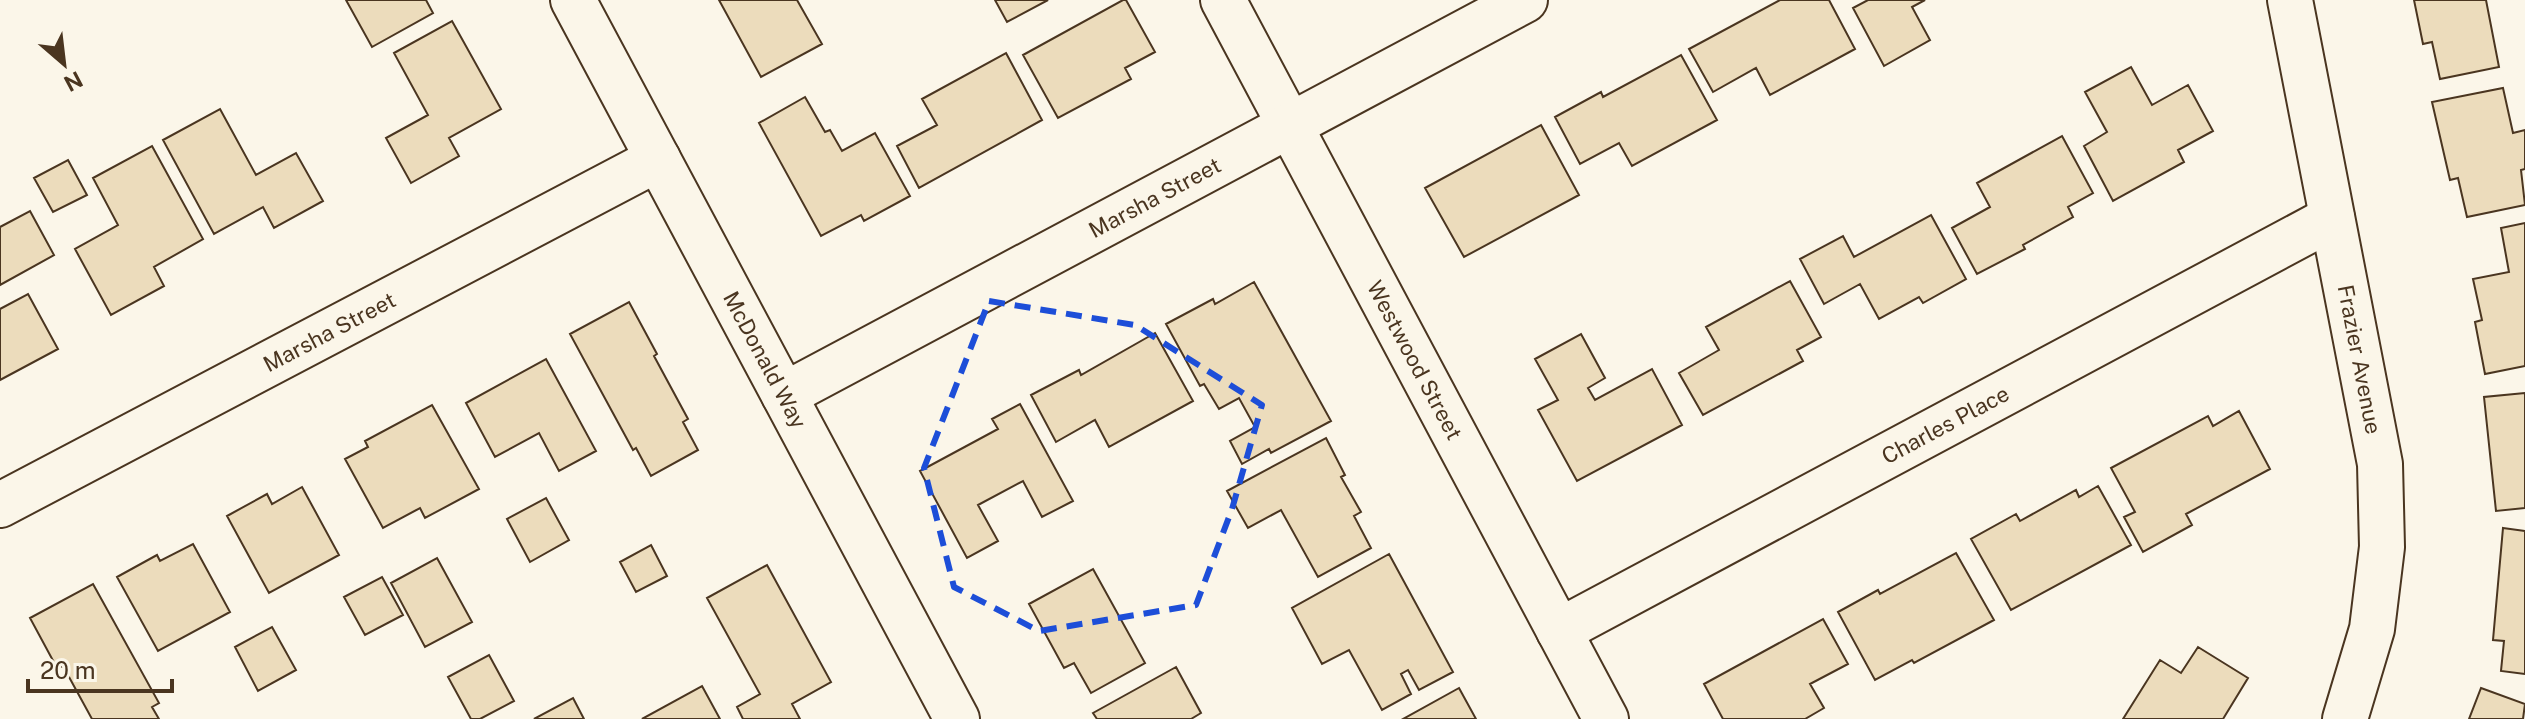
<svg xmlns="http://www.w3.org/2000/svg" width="2525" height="719" font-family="'Public Sans',sans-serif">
<rect width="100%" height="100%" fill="#fbf6e9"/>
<!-- building -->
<path fill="#ecdcbc" stroke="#4a3520" stroke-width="2" d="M 346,0 L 426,0 L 433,13 L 372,47 Z
M 719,0 L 797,0 L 822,44 L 761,77 Z
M 995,0 L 1048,0 L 1007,22 Z
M 1123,0 L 1126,0 L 1155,52 L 1125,68 L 1131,79 L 1058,118 L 1023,55 Z
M 1780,0 L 1829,0 L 1855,49 L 1770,95 L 1756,68 L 1713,92 L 1689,49 Z
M 1868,0 L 1925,0 L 1912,7 L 1930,40 L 1884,66 L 1853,8 Z
M 2414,0 L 2486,0 L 2499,67 L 2440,79 L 2432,42 L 2423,44 Z
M 452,21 L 501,109 L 449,138 L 459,156 L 411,183 L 386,138 L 428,115 L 394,53 Z
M 1006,53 L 1042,120 L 919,188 L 897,146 L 937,125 L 922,99 Z
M 1681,55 L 1717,120 L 1632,166 L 1619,143 L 1580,164 L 1555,117 L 1601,92 L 1603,97 Z
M 2131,67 L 2152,105 L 2188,85 L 2213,131 L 2178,150 L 2184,162 L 2113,201 L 2084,146 L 2107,132 L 2085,92 Z
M 2503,88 L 2513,133 L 2525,130 L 2525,169 L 2521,170 L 2525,205 L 2467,217 L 2458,178 L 2450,180 L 2432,102 Z
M 805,97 L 825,132 L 830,130 L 842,151 L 875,133 L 910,196 L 864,221 L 861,215 L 821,236 L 759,123 Z
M 220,109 L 256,175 L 296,153 L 323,201 L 274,228 L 263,207 L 214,234 L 163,140 Z
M 1541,125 L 1579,195 L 1464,257 L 1425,188 Z
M 2062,136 L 2093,193 L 2068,207 L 2073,217 L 2023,245 L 2025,249 L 1977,274 L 1952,228 L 1990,207 L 1977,183 Z
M 152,146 L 203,239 L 154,267 L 164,286 L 111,315 L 75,249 L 118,225 L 93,178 Z
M 68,160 L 87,195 L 53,212 L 34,178 Z
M 30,211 L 54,255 L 0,285 L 0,227 Z
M 1931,215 L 1966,279 L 1923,303 L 1919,297 L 1879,319 L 1860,284 L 1824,304 L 1800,259 L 1843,236 L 1854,257 Z
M 2525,223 L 2525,366 L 2485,374 L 2475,322 L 2482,320 L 2473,279 L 2509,272 L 2501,228 Z
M 1790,281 L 1821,337 L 1797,350 L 1803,361 L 1703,415 L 1679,373 L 1719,350 L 1706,327 Z
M 1254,282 L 1331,421 L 1271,453 L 1269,449 L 1242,464 L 1230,441 L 1255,427 L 1239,398 L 1219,409 L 1204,384 L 1200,386 L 1166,324 L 1213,299 L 1215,304 Z
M 28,294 L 58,349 L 0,380 L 0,309 Z
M 629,302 L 657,354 L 654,356 L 688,419 L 683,422 L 698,450 L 651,476 L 636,448 L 633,450 L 570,334 Z
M 1155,333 L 1193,401 L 1109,447 L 1095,420 L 1056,442 L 1031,395 L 1079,370 L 1081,375 Z
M 1581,334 L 1605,378 L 1588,388 L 1595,400 L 1652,369 L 1682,425 L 1577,481 L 1538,410 L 1558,400 L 1535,359 Z
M 546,359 L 596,451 L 559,471 L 539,433 L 495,457 L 466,403 Z
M 2525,393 L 2525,508 L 2496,511 L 2484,397 Z
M 1020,404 L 1073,501 L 1042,517 L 1023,481 L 978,505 L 998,541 L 967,558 L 920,471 L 998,429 L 992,419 Z
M 432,405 L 479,489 L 425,518 L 420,508 L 383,528 L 345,459 L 368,447 L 365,441 Z
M 2239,411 L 2270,469 L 2186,514 L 2192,525 L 2143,552 L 2124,517 L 2135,512 L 2111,468 L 2208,416 L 2213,426 Z
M 1326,438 L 1345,475 L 1341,477 L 1361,512 L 1354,516 L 1371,548 L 1318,577 L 1281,510 L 1248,528 L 1227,491 Z
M 2098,486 L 2131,545 L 2011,610 L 1971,539 L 2016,514 L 2020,521 L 2076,490 L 2079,497 Z
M 302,487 L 339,555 L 269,593 L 227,516 L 267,494 L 272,504 Z
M 546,498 L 569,540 L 530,562 L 507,519 Z
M 2503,528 L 2525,531 L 2525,674 L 2501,671 L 2504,641 L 2493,640 Z
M 193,544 L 230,612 L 158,651 L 117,577 L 157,555 L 160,561 Z
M 651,545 L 667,576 L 636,592 L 620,562 Z
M 1956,553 L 1994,620 L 1914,663 L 1912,660 L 1875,680 L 1838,612 L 1878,590 L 1880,594 Z
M 1389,554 L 1453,672 L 1419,690 L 1408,670 L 1401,674 L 1411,694 L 1382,710 L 1349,650 L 1322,664 L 1292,608 Z
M 437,558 L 472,622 L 425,647 L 391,583 Z
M 767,565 L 831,682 L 792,704 L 800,719 L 743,719 L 737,707 L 760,694 L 707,598 Z
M 1093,569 L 1145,663 L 1091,693 L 1074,663 L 1064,668 L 1029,604 Z
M 382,577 L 403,615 L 365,635 L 344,597 Z
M 93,584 L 159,703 L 152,707 L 159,719 L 92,719 L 63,666 L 57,668 L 30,618 Z
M 1823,619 L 1848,664 L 1810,684 L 1824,708 L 1805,719 L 1723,719 L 1704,684 Z
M 272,627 L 296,670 L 258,691 L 235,647 Z
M 2198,647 L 2248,678 L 2223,719 L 2123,719 L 2160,660 L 2181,673 Z
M 489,655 L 514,701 L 480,719 L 471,719 L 448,677 Z
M 1176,667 L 1201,713 L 1191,719 L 1097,719 L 1093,713 Z
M 702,686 L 720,719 L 642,719 Z
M 1459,688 L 1476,719 L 1403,719 Z
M 2481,688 L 2525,704 L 2523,719 L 2469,719 Z
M 573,698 L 584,719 L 534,719 Z"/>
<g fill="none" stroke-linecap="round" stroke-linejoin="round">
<defs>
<g id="minor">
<path id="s1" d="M 573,0 L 957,719"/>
<path id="s2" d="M 1223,0 L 1606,719"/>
<path id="s3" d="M 2290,0 L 2380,464 L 2382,547 L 2372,629 L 2345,719"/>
<path id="s4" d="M 784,395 L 1525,0"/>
<path id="s5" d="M 0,505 L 658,159"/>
<path id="s6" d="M 1559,631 L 2332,218"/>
</g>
</defs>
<!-- minor casing -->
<use href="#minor" stroke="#4a3520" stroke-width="48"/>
<!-- minor -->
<use href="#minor" stroke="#fbf6e9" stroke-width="44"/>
</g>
<!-- marked area -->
<path fill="none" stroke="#1d4ed8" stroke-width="6" stroke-dasharray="16 10" stroke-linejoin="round" d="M 989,301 L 1135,325 L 1262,405 L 1232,509 L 1196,605 L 1039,631 L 954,587 L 924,468 Z"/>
<g text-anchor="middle" stroke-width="6" stroke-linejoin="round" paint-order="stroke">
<!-- street labels -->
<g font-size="22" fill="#4a3520" stroke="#fbf6e9">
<text dy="8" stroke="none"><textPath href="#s4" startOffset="420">Marsha Street</textPath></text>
<text dy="8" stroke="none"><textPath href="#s5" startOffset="372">Marsha Street</textPath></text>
<text dy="8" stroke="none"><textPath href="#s2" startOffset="408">Westwood Street</textPath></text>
<text dy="8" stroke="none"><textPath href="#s1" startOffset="408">McDonald Way</textPath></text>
<text dy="8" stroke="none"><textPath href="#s3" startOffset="366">Frazier Avenue</textPath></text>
<text dy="8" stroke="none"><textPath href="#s6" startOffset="438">Charles Place</textPath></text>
</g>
</g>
<!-- north arrow -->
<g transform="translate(64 64) rotate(152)" stroke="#fbf6e9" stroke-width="6" paint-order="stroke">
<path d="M0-6L14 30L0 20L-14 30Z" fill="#4a3520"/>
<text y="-12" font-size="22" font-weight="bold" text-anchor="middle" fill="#4a3520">N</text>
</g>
<!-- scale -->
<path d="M28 679v12h144v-12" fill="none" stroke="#4a3520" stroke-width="4"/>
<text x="40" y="679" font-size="24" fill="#4a3520" stroke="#fbf6e9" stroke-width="6" paint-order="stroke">20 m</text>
</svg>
